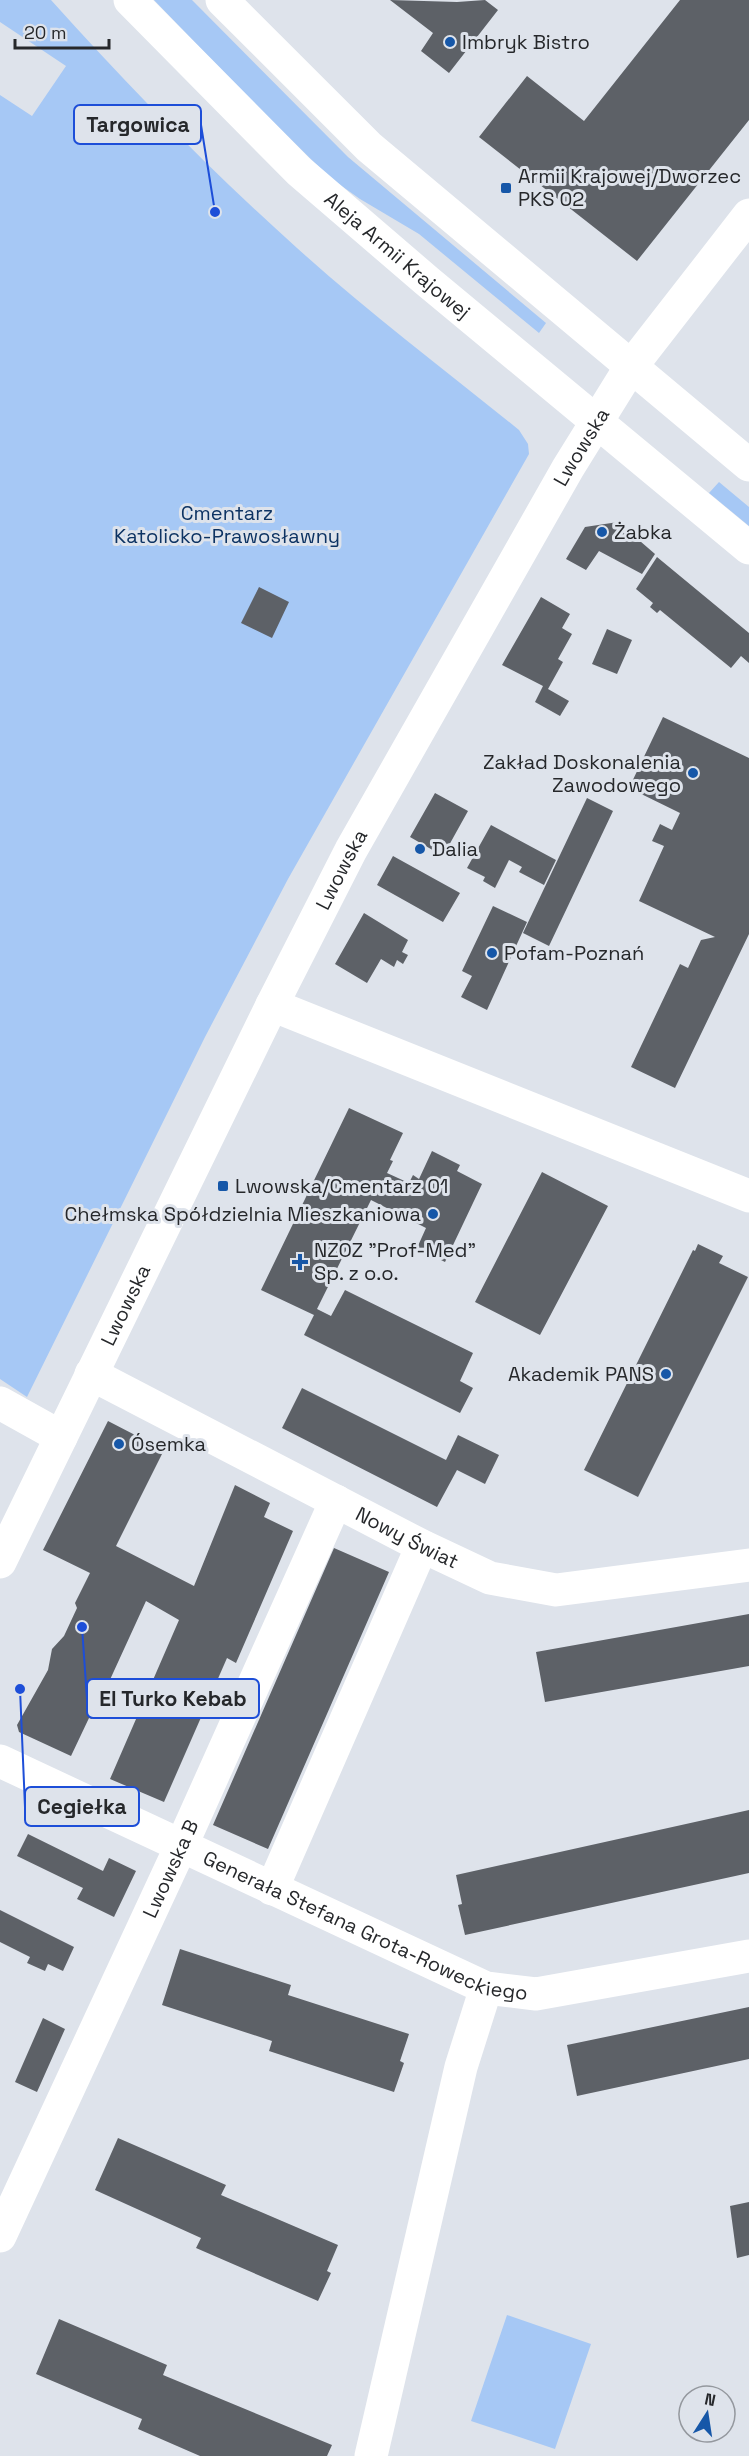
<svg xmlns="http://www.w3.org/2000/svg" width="749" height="2456" font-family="'Space Grotesk',sans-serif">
<rect width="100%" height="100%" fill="#dee3eb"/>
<!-- green -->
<path fill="#a6c8f5" d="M 0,0 L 51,0 C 129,87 210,170 297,248 C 368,312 445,370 519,430 L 528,444 L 529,454 L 288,879 L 205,1037 L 27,1397 L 0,1379 L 0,95 L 32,116 L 66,66 L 0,22 Z
M 154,0 L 192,0 L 348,157 L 546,323 L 539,333 L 419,234 L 360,199 L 329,177 L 227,76 Z
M 719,482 L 749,507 L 749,526 L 709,493 Z
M 507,2315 L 591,2344 L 555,2449 L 471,2421 Z"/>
<!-- building -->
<path fill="#5d6167" d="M 390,0 L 457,2 L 485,0 L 498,10 L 449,73 L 421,51 L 433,33 Z
M 680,0 L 749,0 L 749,120 L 637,261 L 479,137 L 527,76 L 584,121 Z
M 618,522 L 655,554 L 642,574 L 599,551 L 586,570 L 566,559 L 585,527 Z
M 657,557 L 749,633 L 749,663 L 741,656 L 731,668 L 660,610 L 657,613 L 650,607 L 653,603 L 636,589 Z
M 259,587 L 289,602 L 272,638 L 241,623 Z
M 541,597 L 570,614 L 562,628 L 572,634 L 558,659 L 563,662 L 548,689 L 569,701 L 560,716 L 535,702 L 543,686 L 502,665 Z
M 607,629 L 632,640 L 617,674 L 592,664 Z
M 663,717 L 749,758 L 749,934 L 675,1088 L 631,1067 L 680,964 L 688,968 L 701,940 L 715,937 L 639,901 L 664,846 L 652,841 L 660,824 L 672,830 L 680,813 L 629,788 Z
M 435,793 L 468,811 L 443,856 L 410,837 Z
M 587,798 L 613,811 L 549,946 L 523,933 Z
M 491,825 L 556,860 L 544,885 L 519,872 L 522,867 L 509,860 L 495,888 L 483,881 L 485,877 L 467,868 Z
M 393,856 L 460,893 L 443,922 L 377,885 Z
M 493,906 L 527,922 L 487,1010 L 461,997 L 472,976 L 462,971 Z
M 364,913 L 408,940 L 402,952 L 408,955 L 403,964 L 397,960 L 394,967 L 381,959 L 367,983 L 335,964 Z
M 349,1108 L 403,1133 L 390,1160 L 393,1161 L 387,1173 L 409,1183 L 413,1175 L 419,1179 L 432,1151 L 460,1165 L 457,1171 L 482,1184 L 445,1262 L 417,1248 L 426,1228 L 371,1200 L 317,1309 L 331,1316 L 345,1290 L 473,1353 L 460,1381 L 473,1388 L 460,1413 L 304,1335 L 314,1315 L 261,1290 Z
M 542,1172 L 608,1206 L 540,1335 L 475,1302 Z
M 698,1244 L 723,1256 L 719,1263 L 748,1277 L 638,1497 L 584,1470 L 693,1250 L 695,1251 Z
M 302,1388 L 446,1460 L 458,1435 L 499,1455 L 485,1484 L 457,1470 L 437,1507 L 282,1428 Z
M 108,1421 L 164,1450 L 116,1546 L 194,1586 L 235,1485 L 270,1503 L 264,1517 L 293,1531 L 236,1663 L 227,1658 L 164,1802 L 110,1779 L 179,1620 L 146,1601 L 92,1719 L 89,1718 L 71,1756 L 19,1732 L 17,1725 L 48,1670 L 52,1649 L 64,1636 L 77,1608 L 75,1603 L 90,1573 L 43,1550 Z
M 334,1548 L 389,1572 L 268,1849 L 213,1825 Z
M 749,1614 L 749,1666 L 545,1702 L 536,1652 Z
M 749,1810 L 749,1873 L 465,1935 L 458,1905 L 462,1904 L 456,1875 Z
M 28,1834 L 103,1871 L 109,1858 L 136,1871 L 114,1917 L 77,1899 L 83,1888 L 17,1856 Z
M 0,1910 L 74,1947 L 63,1971 L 48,1964 L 45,1971 L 27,1963 L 30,1957 L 0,1942 Z
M 180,1949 L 291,1985 L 288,1995 L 409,2034 L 400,2061 L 404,2063 L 394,2092 L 269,2051 L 272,2041 L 162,2005 Z
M 749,2007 L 749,2059 L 577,2096 L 567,2045 Z
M 43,2018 L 65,2029 L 37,2092 L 15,2082 Z
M 118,2138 L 226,2185 L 221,2195 L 338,2245 L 327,2271 L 331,2273 L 318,2301 L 196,2248 L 201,2238 L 95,2190 Z
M 749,2202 L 749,2255 L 737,2258 L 730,2206 Z
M 59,2319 L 167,2365 L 163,2375 L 332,2445 L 327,2456 L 200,2456 L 138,2429 L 142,2419 L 36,2374 Z"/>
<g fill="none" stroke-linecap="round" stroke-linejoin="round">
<!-- street -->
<g stroke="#fff" stroke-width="33">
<path d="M 630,368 L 749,215"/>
<path d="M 272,1005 L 749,1196"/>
<path id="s1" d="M 91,1374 L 422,1546 L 490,1578 L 556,1590 L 749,1565"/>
<path d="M 0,1403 L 61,1437"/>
<path id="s2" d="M 0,1761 L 486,1988 L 536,1994 L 749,1956"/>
<path d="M 272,1889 L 422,1546"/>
<path id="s3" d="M 0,2236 L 188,1831 L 336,1501"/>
<path d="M 371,2456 L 461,2067 L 486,1988"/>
</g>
<!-- secondary -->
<g stroke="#fff" stroke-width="33">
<path id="s4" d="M 130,0 L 299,171 L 427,281 L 749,548"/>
<path d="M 222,0 L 369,147 L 749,465"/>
<path id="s5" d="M 0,1562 L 272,1005 L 351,850 L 568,468 L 630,368"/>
</g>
</g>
<!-- markers -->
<g fill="#1657a8" stroke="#dee3eb" stroke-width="2">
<circle cx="450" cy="42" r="6"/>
<rect x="500" y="182" width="12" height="12" rx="3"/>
<circle cx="602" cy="532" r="6"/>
<circle cx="693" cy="773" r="6"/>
<circle cx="420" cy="849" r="6"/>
<circle cx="492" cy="953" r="6"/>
<rect x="217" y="1180" width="12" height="12" rx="3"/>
<circle cx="433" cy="1214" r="6"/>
<path d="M297 1253h6v6h6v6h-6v6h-6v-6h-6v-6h6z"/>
<circle cx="666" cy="1374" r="6"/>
<circle cx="119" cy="1444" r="6"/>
</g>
<g text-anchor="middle" stroke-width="6" stroke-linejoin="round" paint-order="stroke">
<!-- poi labels -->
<g font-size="20" fill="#26282b" stroke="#dee3eb" text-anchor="start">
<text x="462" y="49">Imbryk Bistro</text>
<text x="518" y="183">Armii Krajowej/Dworzec<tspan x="518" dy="23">PKS 02</tspan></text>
<text x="614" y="539">Żabka</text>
<text x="681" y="769" text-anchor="end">Zakład Doskonalenia<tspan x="681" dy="23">Zawodowego</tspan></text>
<text x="432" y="856">Dalia</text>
<text x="504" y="960">Pofam-Poznań</text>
<text x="235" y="1193">Lwowska/Cmentarz 01</text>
<text x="421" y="1221" text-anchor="end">Chełmska Spółdzielnia Mieszkaniowa</text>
<text x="314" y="1257">NZOZ "Prof-Med"<tspan x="314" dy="23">Sp. z o.o.</tspan></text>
<text x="654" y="1381" text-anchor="end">Akademik PANS</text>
<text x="131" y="1451">Ósemka</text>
</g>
<!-- street labels -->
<g font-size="20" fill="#26282b" stroke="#dee3eb">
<text dy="7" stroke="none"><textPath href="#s4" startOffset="370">Aleja Armii Krajowej</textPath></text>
<text dy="7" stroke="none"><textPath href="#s5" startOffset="1258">Lwowska</textPath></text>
<text dy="7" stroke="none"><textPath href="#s5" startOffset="772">Lwowska</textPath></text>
<text dy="7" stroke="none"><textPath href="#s5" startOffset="286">Lwowska</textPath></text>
<text dy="7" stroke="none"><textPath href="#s1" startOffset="356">Nowy Świat</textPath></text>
<text dy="7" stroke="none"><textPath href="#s3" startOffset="405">Lwowska B</textPath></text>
<text dy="7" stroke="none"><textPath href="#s2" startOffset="402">Generała Stefana Grota-Roweckiego</textPath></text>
</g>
<!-- park labels -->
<g font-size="20" fill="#0d3363" stroke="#dee3eb">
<text x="227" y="520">Cmentarz<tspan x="227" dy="23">Katolicko-Prawosławny</tspan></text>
</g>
</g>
<!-- callouts -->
<path fill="none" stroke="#1d4ed8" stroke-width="2" d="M215 212L201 125M82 1627L87 1699M20 1689L25 1807"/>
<g fill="#1d4ed8" stroke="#dee3eb" stroke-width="2">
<circle cx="215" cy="212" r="6"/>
<circle cx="82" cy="1627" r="6"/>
<circle cx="20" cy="1689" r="6"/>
</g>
<g fill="#dee3eb" stroke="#1d4ed8" stroke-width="2">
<rect x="74" y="105" width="127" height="39" rx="6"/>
<rect x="87" y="1679" width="172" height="39" rx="6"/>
<rect x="25" y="1787" width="114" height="39" rx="6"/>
</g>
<g font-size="21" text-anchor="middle" font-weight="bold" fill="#26282b">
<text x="138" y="132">Targowica</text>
<text x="173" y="1706">El Turko Kebab</text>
<text x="82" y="1814">Cegiełka</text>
</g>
<!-- north arrow -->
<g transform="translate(707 2414) rotate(12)"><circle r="28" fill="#dee3eb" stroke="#94989e" stroke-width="1.5"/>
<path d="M0-4.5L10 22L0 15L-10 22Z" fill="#1657a8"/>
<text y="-9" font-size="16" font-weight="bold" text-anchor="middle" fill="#26282b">N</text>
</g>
<!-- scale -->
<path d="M15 39v9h94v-9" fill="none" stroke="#26282b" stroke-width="3"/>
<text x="24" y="39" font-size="18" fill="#26282b" stroke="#dee3eb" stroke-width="4.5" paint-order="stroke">20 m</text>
</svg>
